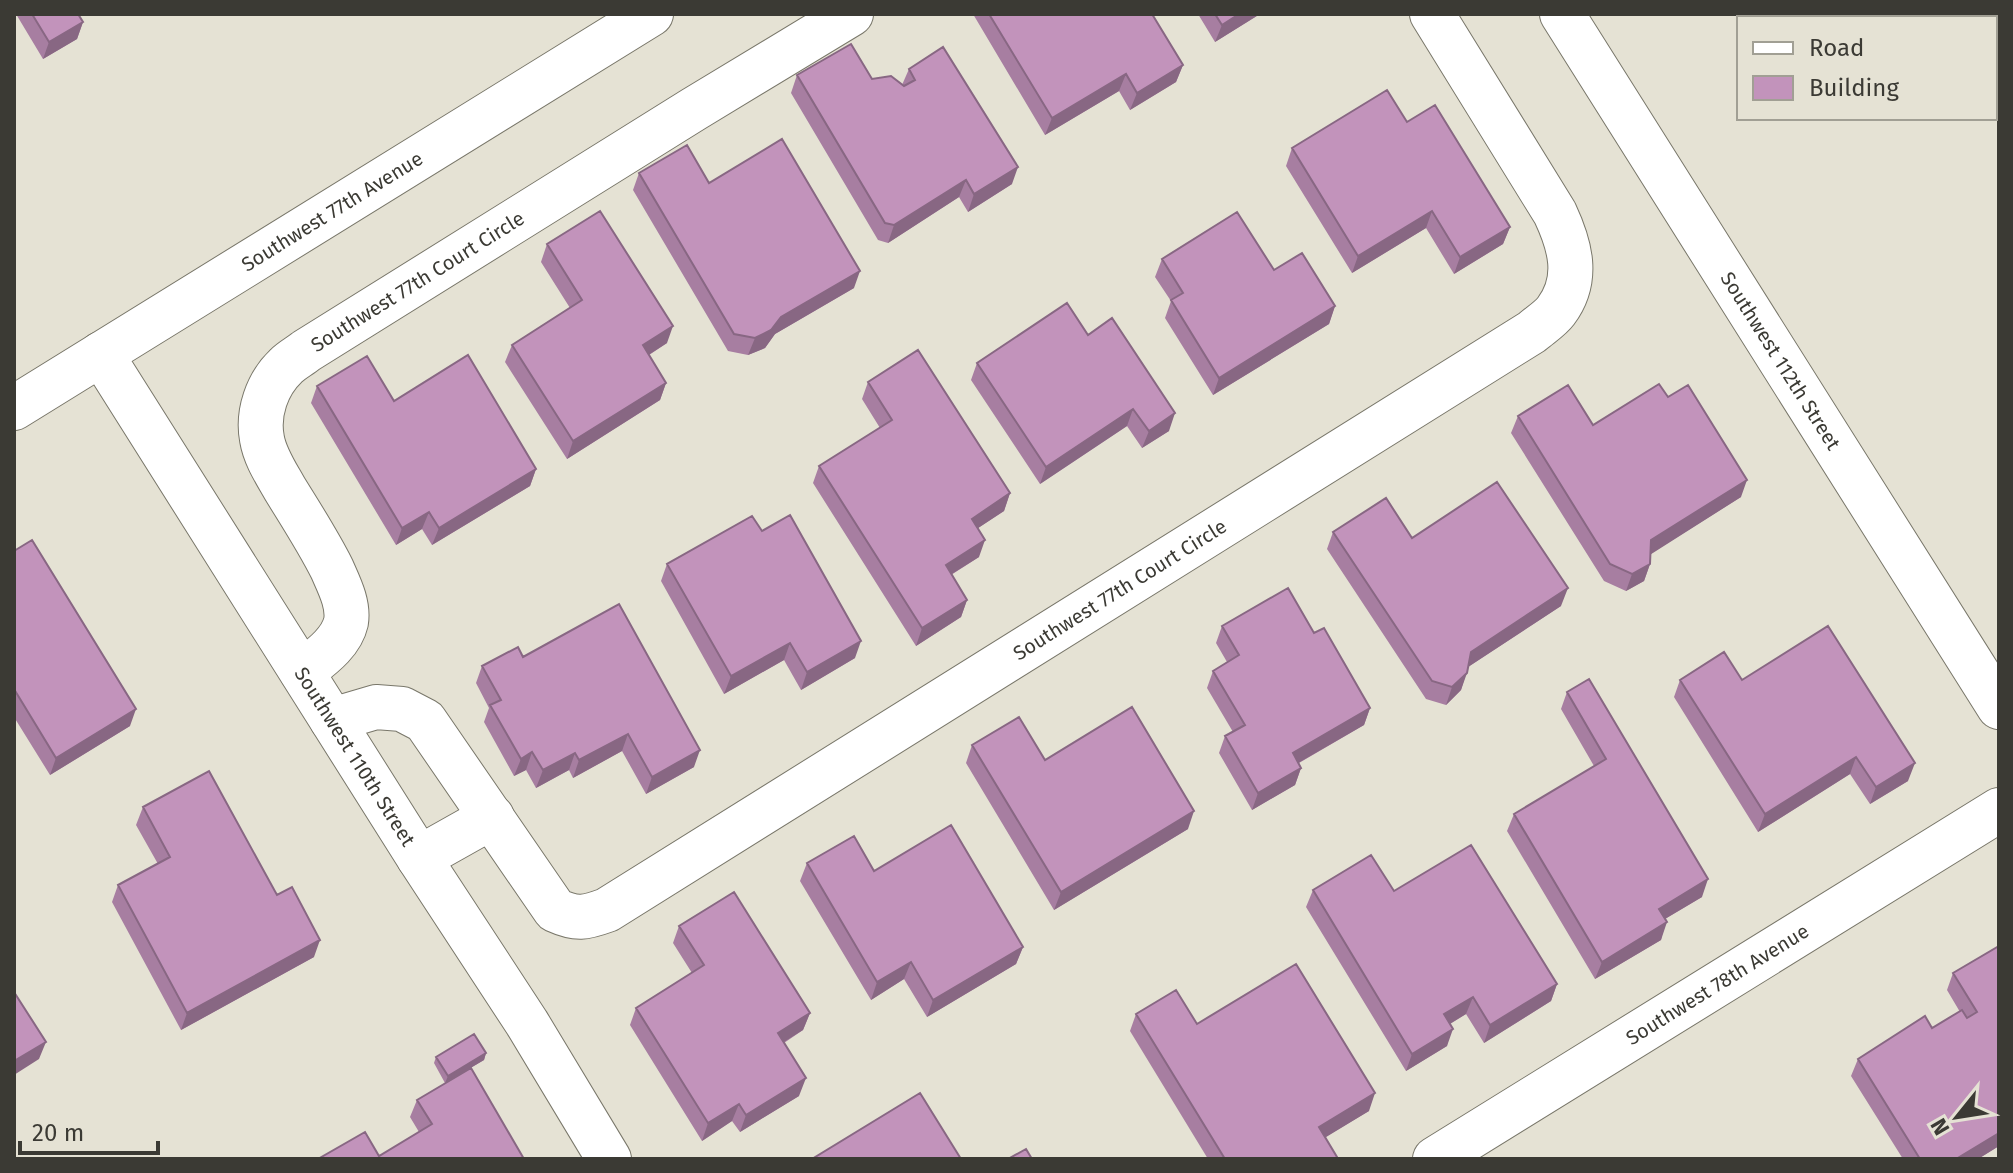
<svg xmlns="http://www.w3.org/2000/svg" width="2013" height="1173" font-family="'Fira Sans',sans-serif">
<rect width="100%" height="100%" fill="#e5e2d4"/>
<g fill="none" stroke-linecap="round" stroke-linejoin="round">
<defs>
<g id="minor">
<path id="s1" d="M 101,354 L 419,858 L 527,1023 L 609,1159"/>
<path id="s2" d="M 302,672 C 318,659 341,644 346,622 C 349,604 339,585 332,569 C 318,541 301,515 285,489 C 276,473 265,457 262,439 C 257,413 267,384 286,366 C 292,360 300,356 306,351 L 694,109 L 851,14"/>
<path id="s3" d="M 332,720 L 376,707 L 402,709 L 425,721 L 555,910 C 577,920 585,918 607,910 L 1532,332 C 1540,325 1550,319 1556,311 C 1580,279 1570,245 1555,213 L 1432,14"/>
<path d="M 419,858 L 492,817"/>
<path id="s4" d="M 1435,1159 L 1999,810"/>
</g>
<g id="tertiary">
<path id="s5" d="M 14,408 L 651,14"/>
</g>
<g id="secondary">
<path id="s6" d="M 1562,14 L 1999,707"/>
</g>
</defs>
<!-- minor casing -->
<use href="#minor" stroke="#79776a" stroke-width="46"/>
<!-- tertiary casing -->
<use href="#tertiary" stroke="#79776a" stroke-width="46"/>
<!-- secondary casing -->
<use href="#secondary" stroke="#79776a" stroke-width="46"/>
<!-- minor -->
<use href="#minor" stroke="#fff" stroke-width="44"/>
<!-- tertiary -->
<use href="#tertiary" stroke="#fff" stroke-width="44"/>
<!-- secondary -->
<use href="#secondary" stroke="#fff" stroke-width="44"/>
</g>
<!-- wall -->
<path fill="#a77ea1" d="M 16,14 L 78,14 L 83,22 L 77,39 L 43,59 Z
M 973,14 L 1152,14 L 1183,65 L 1176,82 L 1130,110 L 1119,91 L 1045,135 Z
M 1198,14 L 1260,14 L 1215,42 Z
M 1895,14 L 1999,14 L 1999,93 L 1995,90 L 1995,18 L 1900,18 Z
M 909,69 L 1012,184 L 968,212 L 959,197 L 888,243 L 878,240 L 791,93 L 797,75 L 872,79 L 902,85 Z
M 1407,122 L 1510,227 L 1503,244 L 1454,274 L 1426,228 L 1352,273 L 1286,166 L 1292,148 Z
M 639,173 L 709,183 L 854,288 L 775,334 L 765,348 L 748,355 L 728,351 L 633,190 Z
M 547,244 L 667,343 L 649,355 L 666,383 L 660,400 L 567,459 L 505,362 L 512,345 L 570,308 L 541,262 Z
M 1162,259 L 1274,270 L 1335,306 L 1329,324 L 1213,395 L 1165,318 L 1171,301 L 1155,277 Z
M 1088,335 L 1169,431 L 1142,448 L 1127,426 L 1040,484 L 971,380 L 977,363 Z
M 868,382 L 1010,493 L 1004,511 L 978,528 L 979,557 L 951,575 L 967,600 L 961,617 L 916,646 L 813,483 L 819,466 L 880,428 L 862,399 Z
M 317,386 L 394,401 L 536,469 L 530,486 L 432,545 L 422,529 L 396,545 L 311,403 Z
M 1668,397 L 1741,497 L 1650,554 L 1650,564 L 1644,581 L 1626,591 L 1604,581 L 1511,433 L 1518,416 L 1593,425 Z
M 762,531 L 855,658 L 801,690 L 784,660 L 724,694 L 661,581 L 667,564 Z
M 1333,532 L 1412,538 L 1561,606 L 1468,667 L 1461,690 L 1446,705 L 1426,699 L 1327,549 Z
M 14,551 L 130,726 L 50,775 L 14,717 Z
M 1222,626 L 1314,633 L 1370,708 L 1364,725 L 1299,763 L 1301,768 L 1295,785 L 1252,810 L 1219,753 L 1225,736 L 1233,732 L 1207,688 L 1213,671 L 1227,662 L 1216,643 Z
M 523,657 L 694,767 L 646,794 L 622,751 L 573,778 L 569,770 L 536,788 L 526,770 L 514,776 L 484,722 L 489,708 L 476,683 L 482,666 Z
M 1680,680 L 1742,680 L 1908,781 L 1870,804 L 1850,774 L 1758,832 L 1674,697 Z
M 1567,692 L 1702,897 L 1665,919 L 1661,940 L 1595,979 L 1507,831 L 1514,814 L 1594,766 L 1561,709 Z
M 972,745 L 1045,760 L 1188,829 L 1054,910 L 966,763 Z
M 143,807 L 277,895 L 314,957 L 181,1030 L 112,902 L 118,885 L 158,864 L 136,825 Z
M 807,863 L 874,871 L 1023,947 L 1016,964 L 927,1017 L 904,979 L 871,1000 L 800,881 Z
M 1313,890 L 1394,891 L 1557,984 L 1551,1001 L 1484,1043 L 1466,1014 L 1450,1024 L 1447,1046 L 1406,1071 L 1306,907 Z
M 679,926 L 810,1013 L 803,1030 L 784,1043 L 799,1096 L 740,1132 L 732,1121 L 702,1141 L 630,1025 L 636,1008 L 692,973 L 673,943 Z
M 1999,946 L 1999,1146 L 1978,1159 L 1903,1159 L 1851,1076 L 1858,1059 L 1932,1028 L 1960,1012 L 1947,990 L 1953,973 Z
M 1136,1014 L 1197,1024 L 1369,1111 L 1325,1137 L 1336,1159 L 1208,1159 L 1130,1031 Z
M 486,1053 L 484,1060 L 445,1083 L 434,1063 L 436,1057 Z
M 417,1100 L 524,1159 L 379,1156 L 419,1132 L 410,1117 Z"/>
<!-- shaded-wall -->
<path fill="#886783" d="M 1239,14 L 1260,14 L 1215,42 L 1222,25 Z
M 83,22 L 77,39 L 43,59 L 49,42 Z
M 1183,65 L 1176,82 L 1130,110 L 1137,93 Z
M 1126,74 L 1119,91 L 1045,135 L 1052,118 Z
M 1018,167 L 1012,184 L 968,212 L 974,194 Z
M 966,180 L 959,197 L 888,243 L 894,225 Z
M 1432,211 L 1426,228 L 1352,273 L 1358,256 Z
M 1510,227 L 1503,244 L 1454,274 L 1460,257 Z
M 860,271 L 854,288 L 775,334 L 765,348 L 748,355 L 755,338 L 781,317 Z
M 1335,306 L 1329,324 L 1213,395 L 1219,378 Z
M 673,326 L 667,343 L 636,363 L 643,345 Z
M 666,383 L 660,400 L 567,459 L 573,441 Z
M 1133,409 L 1127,426 L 1040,484 L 1046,467 Z
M 1175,413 L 1169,431 L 1142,448 L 1149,431 Z
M 536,469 L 530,486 L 432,545 L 439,528 Z
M 1747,480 L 1741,497 L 1645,558 L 1651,540 Z
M 1010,493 L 1004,511 L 966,536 L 972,519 Z
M 429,512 L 422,529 L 396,545 L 402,528 Z
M 985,540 L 979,557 L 939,582 L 946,565 Z
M 1650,564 L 1644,581 L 1626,591 L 1632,574 Z
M 1568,588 L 1561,606 L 1465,669 L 1471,652 Z
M 967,600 L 961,617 L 916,646 L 922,628 Z
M 861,641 L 855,658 L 801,690 L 807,672 Z
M 790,643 L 784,660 L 724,694 L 731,676 Z
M 1467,673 L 1461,690 L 1446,705 L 1452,687 Z
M 1370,708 L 1364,725 L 1286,770 L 1293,753 Z
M 136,709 L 130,726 L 50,775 L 56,758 Z
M 628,734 L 622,751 L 573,778 L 579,760 Z
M 700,750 L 694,767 L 646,794 L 652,777 Z
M 532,752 L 526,770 L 514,776 L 521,759 Z
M 575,753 L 569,770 L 536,788 L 543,770 Z
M 1856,757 L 1850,774 L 1758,832 L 1765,814 Z
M 1915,763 L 1908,781 L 1870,804 L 1876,787 Z
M 1301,768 L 1295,785 L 1252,810 L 1258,793 Z
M 1194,811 L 1188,829 L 1054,910 L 1061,892 Z
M 1708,879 L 1702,897 L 1653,926 L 1659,909 Z
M 1667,922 L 1661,940 L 1595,979 L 1602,962 Z
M 320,940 L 314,957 L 181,1030 L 187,1013 Z
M 1023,947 L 1016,964 L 927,1017 L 933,1000 Z
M 911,962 L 904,979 L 871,1000 L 877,982 Z
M 1557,984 L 1551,1001 L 1484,1043 L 1490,1025 Z
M 1473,997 L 1466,1014 L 1438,1031 L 1444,1014 Z
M 810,1013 L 803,1030 L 771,1050 L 778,1033 Z
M 1453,1029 L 1447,1046 L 1406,1071 L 1412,1054 Z
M 46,1042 L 39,1059 L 14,1075 L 14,1061 Z
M 486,1053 L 484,1060 L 445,1083 L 448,1076 Z
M 806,1078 L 799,1096 L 740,1132 L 746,1115 Z
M 1375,1093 L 1369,1111 L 1313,1145 L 1319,1127 Z
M 739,1104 L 732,1121 L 702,1141 L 708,1123 Z
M 1999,1133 L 1999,1146 L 1978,1159 L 1956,1159 Z"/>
<!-- building -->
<path fill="#c293bb" stroke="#886783" stroke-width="2" d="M 32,14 L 78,14 L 83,22 L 49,42 Z
M 989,14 L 1152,14 L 1183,65 L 1137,93 L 1126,74 L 1052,118 Z
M 1215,14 L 1239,14 L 1222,25 Z
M 1915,14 L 1999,14 L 1999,78 L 1995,75 L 1995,18 L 1920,18 Z
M 851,44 L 872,79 L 891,76 L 904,86 L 915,80 L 909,69 L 943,47 L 1018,167 L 974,194 L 966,180 L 894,225 L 885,223 L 797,75 Z
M 1387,90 L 1407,122 L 1435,105 L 1510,227 L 1460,257 L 1432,211 L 1358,256 L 1292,148 Z
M 782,139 L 860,271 L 781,317 L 771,330 L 755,338 L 734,334 L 639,173 L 687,145 L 709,183 Z
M 600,211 L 673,326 L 643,345 L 666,383 L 573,441 L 512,345 L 582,300 L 547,244 Z
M 1237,212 L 1274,270 L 1302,253 L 1335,306 L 1219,378 L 1171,300 L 1183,293 L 1162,259 Z
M 1067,303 L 1088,335 L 1112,318 L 1175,413 L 1149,431 L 1133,409 L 1046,467 L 977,363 Z
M 918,350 L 1010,493 L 972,519 L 985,540 L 946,565 L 967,600 L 922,628 L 819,466 L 892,420 L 868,382 Z
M 468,355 L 536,469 L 439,528 L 429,512 L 402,528 L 317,386 L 367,356 L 394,401 Z
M 1659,384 L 1668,397 L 1688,385 L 1747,480 L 1651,540 L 1650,564 L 1632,574 L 1610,564 L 1518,416 L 1568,385 L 1593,425 Z
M 1497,482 L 1568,588 L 1471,652 L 1467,673 L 1452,687 L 1432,681 L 1333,532 L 1386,498 L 1412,538 Z
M 790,515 L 861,641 L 807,672 L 790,643 L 731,676 L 667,564 L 752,516 L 762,531 Z
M 32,540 L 136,709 L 56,758 L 14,689 L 14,551 Z
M 1288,588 L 1314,633 L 1324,628 L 1370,708 L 1293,753 L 1301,768 L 1258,793 L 1225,736 L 1245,725 L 1213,671 L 1239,655 L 1222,626 Z
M 619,604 L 700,750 L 652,777 L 628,734 L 579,760 L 575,753 L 543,770 L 532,752 L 521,759 L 490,705 L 501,700 L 482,666 L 518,647 L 523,657 Z
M 1828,626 L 1915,763 L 1876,787 L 1856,757 L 1765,814 L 1680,680 L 1724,652 L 1742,680 Z
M 1589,679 L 1708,879 L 1659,909 L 1667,922 L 1602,962 L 1514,814 L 1606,759 L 1567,692 Z
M 1132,707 L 1194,811 L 1061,892 L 972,745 L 1019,717 L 1045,760 Z
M 209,771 L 277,895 L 292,887 L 320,940 L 187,1013 L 118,885 L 170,857 L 143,807 Z
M 951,825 L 1023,947 L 933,1000 L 911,962 L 877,982 L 807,863 L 854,836 L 874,871 Z
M 1471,845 L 1557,984 L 1490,1025 L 1473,997 L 1444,1014 L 1453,1029 L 1412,1054 L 1313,890 L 1371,855 L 1394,891 Z
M 734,892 L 810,1013 L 778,1033 L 806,1078 L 746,1115 L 739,1104 L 708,1123 L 636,1008 L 704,965 L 679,926 Z
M 1999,946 L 1999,1133 L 1956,1159 L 1920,1159 L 1858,1059 L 1925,1016 L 1932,1028 L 1962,1010 L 1967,1018 L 1977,1012 L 1953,973 Z
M 1296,964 L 1375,1093 L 1319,1127 L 1337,1157 L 1334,1159 L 1225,1159 L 1136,1014 L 1176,990 L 1197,1024 Z
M 14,992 L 46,1042 L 14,1061 Z
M 474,1034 L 486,1053 L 448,1076 L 436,1057 Z
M 471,1068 L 524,1159 L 318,1159 L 365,1132 L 379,1156 L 432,1124 L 417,1100 Z
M 920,1093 L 961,1159 L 812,1159 Z
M 1026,1149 L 1032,1159 L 1008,1159 Z"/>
<g text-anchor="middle" stroke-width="6" stroke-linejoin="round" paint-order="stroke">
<!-- street labels -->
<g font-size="20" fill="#3b3a34" stroke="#e5e2d4">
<text dy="7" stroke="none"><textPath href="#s5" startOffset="374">Southwest 77th Avenue</textPath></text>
<text dy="7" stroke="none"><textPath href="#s2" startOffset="508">Southwest 77th Court Circle</textPath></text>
<text dy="7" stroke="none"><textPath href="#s6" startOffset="410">Southwest 112th Street</textPath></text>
<text dy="7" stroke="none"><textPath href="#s3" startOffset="986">Southwest 77th Court Circle</textPath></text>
<text dy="7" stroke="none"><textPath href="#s1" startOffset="476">Southwest 110th Street</textPath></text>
<text dy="7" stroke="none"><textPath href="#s4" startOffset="332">Southwest 78th Avenue</textPath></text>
</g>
</g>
<!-- border -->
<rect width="2013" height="1173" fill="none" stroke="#3b3a34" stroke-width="32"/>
<!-- legend -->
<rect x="1737" y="16" width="260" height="104" fill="#e5e2d4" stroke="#a19f94" stroke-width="2"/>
<rect x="1753" y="42" width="40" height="12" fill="#ffffff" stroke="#a19f94" stroke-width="2"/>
<text x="1809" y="56" font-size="24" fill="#3b3a34">Road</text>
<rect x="1753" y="76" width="40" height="24" fill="#c293bb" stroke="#a19f94" stroke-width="2"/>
<text x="1809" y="96" font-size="24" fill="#3b3a34">Building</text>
<!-- north arrow -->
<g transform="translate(1957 1117) rotate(240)" stroke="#e5e2d4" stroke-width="6" paint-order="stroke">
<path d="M0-6L14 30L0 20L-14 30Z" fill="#3b3a34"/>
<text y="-12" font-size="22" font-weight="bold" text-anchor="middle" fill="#3b3a34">N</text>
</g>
<!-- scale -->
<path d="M20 1141v12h138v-12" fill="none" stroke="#3b3a34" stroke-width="4"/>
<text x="32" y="1141" font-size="24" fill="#3b3a34" stroke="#e5e2d4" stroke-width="6" paint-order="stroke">20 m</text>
</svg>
